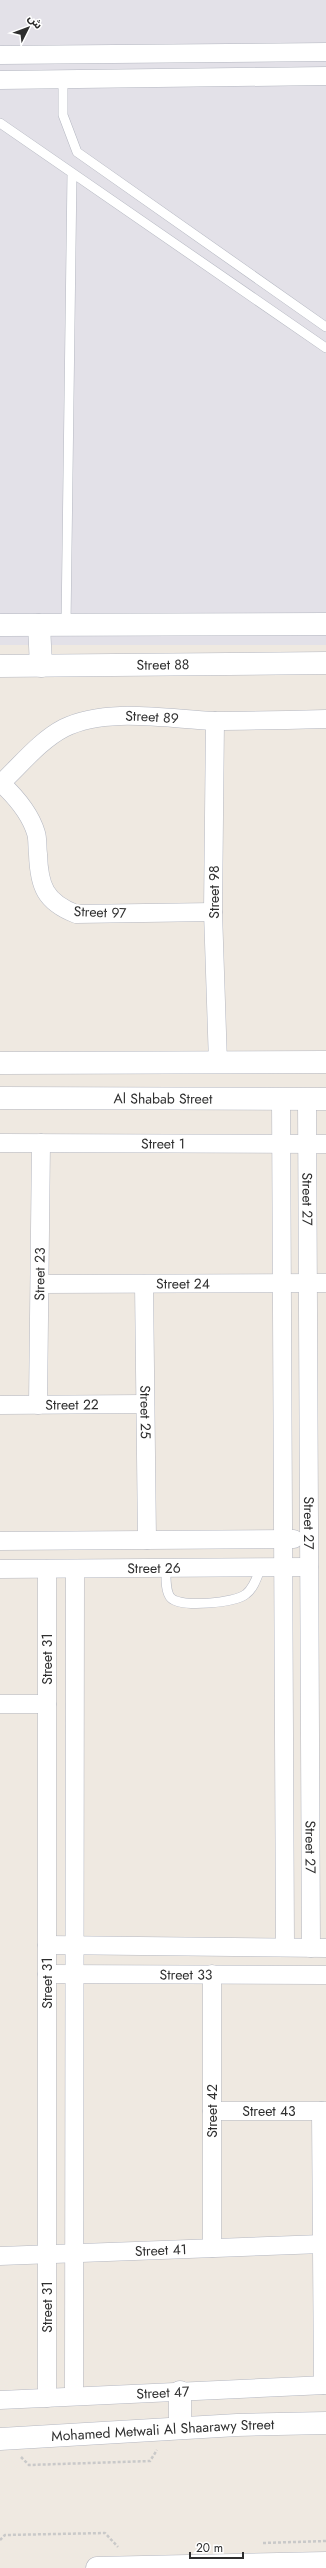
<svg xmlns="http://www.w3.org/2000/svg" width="326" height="2568" font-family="Jost,'Noto Sans Arabic',sans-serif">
<rect width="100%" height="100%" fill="#efe9e1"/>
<!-- industrial -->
<path fill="#e3e1e8" d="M 0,0 L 326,0 L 326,645 L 0,645 Z"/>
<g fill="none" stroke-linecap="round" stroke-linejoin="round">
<defs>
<path id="lane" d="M 63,79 L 63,115 L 77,152 L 326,327
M 0,123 L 326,348
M 66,625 L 72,173
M 166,1568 C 166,1576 165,1592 171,1598 C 181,1608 235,1603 246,1594 C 254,1588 257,1577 261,1567"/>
<g id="street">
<path d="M 0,55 L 326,52"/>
<path d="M 0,80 L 326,76"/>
<path d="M 215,721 L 213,912 L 218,1063"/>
<path d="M 1,783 C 16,797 30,813 36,833 C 38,839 37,848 38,854 C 39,886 45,902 76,914 L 213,912"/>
<path id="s1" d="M 0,784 C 20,766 39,741 64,728 C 106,707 168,719 214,721 C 251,721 289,720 326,719"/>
<path d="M 281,1099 L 285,1947"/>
<path id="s2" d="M 307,1099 L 311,1948"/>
<path id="s3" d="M 0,1143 L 326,1144"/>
<path id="s4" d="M 40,1284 L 326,1283"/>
<path id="s5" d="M 144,1284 L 147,1540"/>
<path id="s6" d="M 0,1405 L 145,1404"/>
<path id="s7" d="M 38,1405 L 41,1143"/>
<path d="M 0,1541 L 294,1539"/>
<path id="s8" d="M 0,1569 L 309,1567"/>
<path d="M 47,1569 L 47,2398"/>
<path d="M 0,1704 L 47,1704"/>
<path d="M 47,1945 L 326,1948"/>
<path id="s9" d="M 47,1974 L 326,1975"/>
<path d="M 212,1974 L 212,2248"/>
<path id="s10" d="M 212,2111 L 326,2111"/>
<path d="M 321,2111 L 323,2385"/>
<path id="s11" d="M 0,2256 L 322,2244"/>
<path d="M 74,2396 L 75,1569"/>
<path id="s12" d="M 0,2400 L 326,2385"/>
</g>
<g id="secondary">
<path d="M 0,625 L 326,624"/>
<path d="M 39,625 L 41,666"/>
<path id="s13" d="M 0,666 L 326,663"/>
<path d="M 0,1063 L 326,1062"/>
<path id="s14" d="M 0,1098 L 326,1099"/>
<path d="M 180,2392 L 180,2428"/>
<path id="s15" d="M 0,2439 L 237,2425 L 326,2423"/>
<path d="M 97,2568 L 326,2563"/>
</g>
</defs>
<!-- lane casing -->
<use href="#lane" stroke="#b4b7c1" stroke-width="10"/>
<!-- street casing -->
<use href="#street" stroke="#b4b7c1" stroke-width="19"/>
<!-- secondary casing -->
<use href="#secondary" stroke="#b4b7c1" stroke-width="23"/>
<!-- path -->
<path stroke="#c9c9c9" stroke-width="2.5" stroke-dasharray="3 2" stroke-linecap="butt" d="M 21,2457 L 29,2465 L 150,2461 L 157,2450
M 0,2540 L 5,2535 L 105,2533 L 118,2547
M 263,2543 L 326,2541"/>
<!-- lane -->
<use href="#lane" stroke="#fff" stroke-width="9"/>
<!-- street -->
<use href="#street" stroke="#fff" stroke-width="18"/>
<!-- secondary -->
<use href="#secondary" stroke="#fff" stroke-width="22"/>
</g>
<g text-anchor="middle" stroke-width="4" stroke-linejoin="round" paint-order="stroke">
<!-- street labels -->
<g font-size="14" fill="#2e2e2e" stroke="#fff">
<text dy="5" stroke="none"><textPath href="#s13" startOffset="163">Street 88</textPath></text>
<text dy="5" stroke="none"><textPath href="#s1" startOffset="175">Street 89</textPath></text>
<text transform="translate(214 892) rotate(-90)" y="5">Street 98</text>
<text transform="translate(100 912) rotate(2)" y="5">Street 97</text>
<text dy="5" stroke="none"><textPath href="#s14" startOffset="163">Al Shabab Street</textPath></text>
<text dy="5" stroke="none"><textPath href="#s3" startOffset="163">Street 1</textPath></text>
<text dy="5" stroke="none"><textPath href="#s2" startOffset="100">Street 27</textPath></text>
<text dy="5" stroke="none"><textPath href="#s7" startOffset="131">Street 23</textPath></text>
<text dy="5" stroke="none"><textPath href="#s4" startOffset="143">Street 24</textPath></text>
<text dy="5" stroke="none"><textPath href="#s6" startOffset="72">Street 22</textPath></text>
<text dy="5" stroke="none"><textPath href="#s5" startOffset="128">Street 25</textPath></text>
<text dy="5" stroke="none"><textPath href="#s2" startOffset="424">Street 27</textPath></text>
<text dy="5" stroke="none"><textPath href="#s8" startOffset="154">Street 26</textPath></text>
<text transform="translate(47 1659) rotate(-90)" y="5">Street 31</text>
<text dy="5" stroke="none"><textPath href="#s2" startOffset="748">Street 27</textPath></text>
<text dy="5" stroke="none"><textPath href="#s9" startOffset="139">Street 33</textPath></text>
<text transform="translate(47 1983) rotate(-90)" y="5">Street 31</text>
<text transform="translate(212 2111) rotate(-90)" y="5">Street 42</text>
<text dy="5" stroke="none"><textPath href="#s10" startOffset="57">Street 43</textPath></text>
<text dy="5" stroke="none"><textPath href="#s11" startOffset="161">Street 41</textPath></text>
<text transform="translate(47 2307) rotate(-90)" y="5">Street 31</text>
<text dy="5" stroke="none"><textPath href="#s12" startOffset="163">Street 47</textPath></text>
<text dy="5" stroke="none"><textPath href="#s15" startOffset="163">Mohamed Metwali Al Shaarawy Street</textPath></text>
</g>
</g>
<!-- north arrow -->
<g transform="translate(28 28) rotate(48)" stroke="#ffffff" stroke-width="3" paint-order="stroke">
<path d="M0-3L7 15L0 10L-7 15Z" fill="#2e2e2e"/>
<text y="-6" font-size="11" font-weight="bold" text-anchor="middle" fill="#2e2e2e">ش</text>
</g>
<!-- scale -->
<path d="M190 2552v6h53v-6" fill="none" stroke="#2e2e2e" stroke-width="2"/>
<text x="196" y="2552" font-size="12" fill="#2e2e2e" stroke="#ffffff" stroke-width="3" paint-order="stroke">20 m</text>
</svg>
